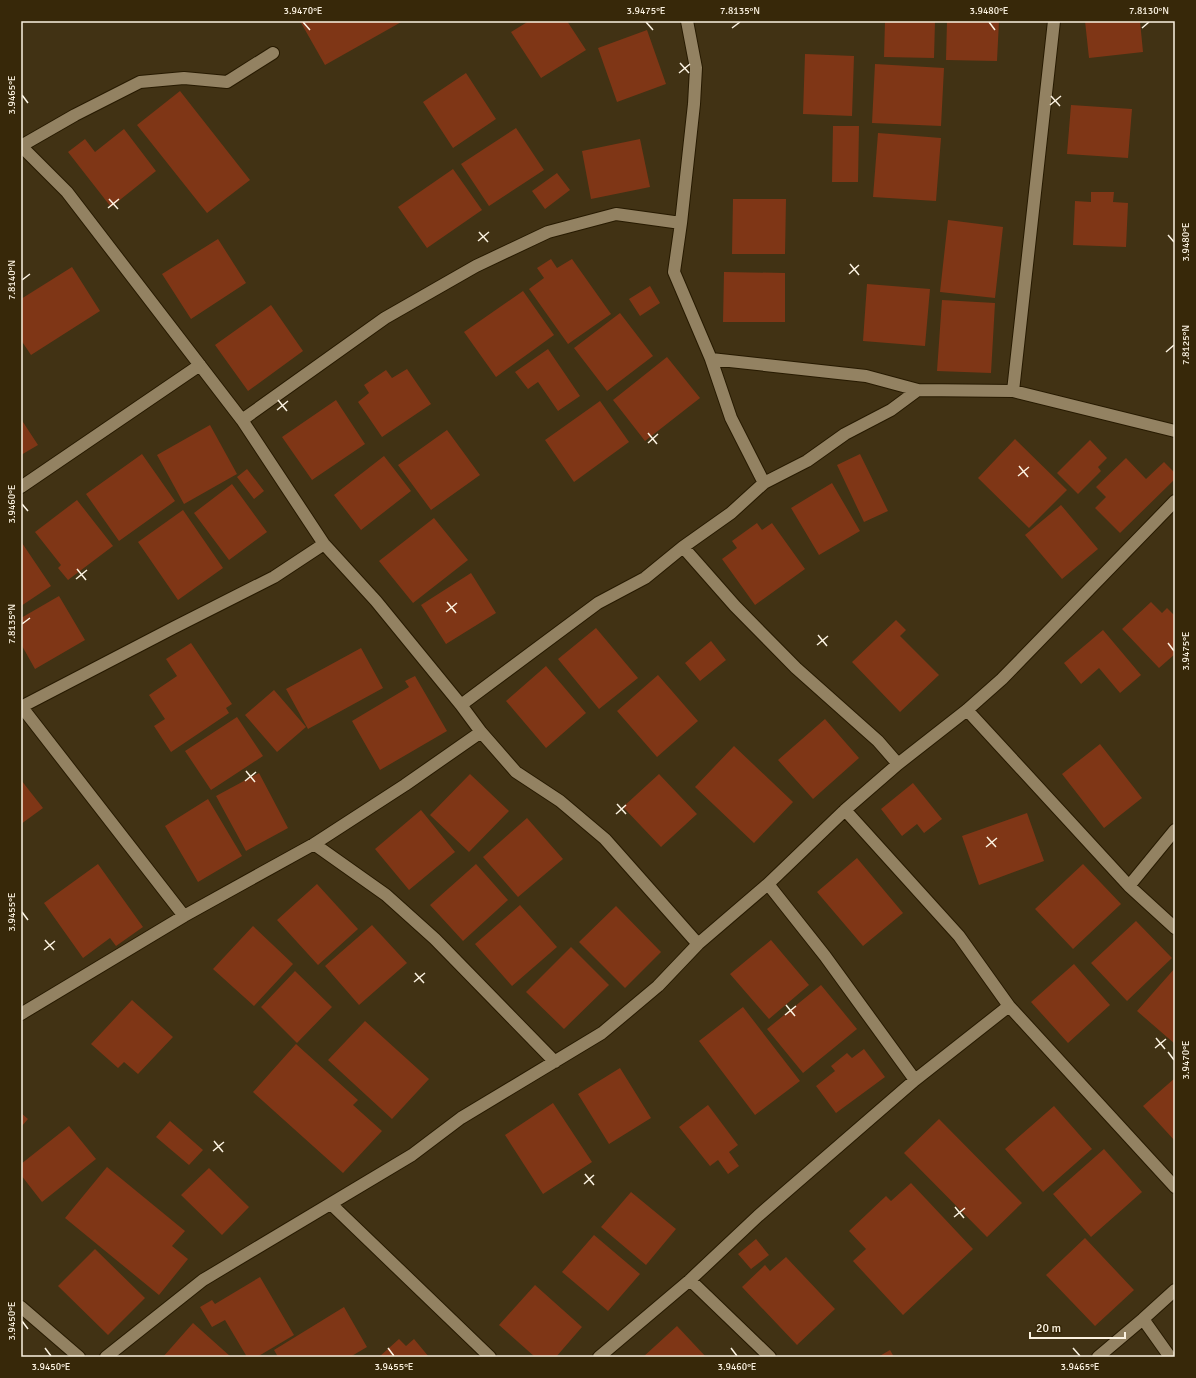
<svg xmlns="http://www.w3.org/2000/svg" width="1196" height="1378" font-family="Signika,sans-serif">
<rect width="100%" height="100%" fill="#413214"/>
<!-- building -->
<path fill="#7f3616" d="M 300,21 L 403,21 L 325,65 Z
M 529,21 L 567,21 L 586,50 L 541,78 L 511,32 Z
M 885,21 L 935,21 L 934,58 L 884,57 Z
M 947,21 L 999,21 L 997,61 L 946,60 Z
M 1085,21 L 1140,21 L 1143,52 L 1089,58 Z
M 647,30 L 666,84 L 617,102 L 598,48 Z
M 805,54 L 854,56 L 852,116 L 803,114 Z
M 875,64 L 944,68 L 941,126 L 872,123 Z
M 466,73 L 496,119 L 453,148 L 423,102 Z
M 180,91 L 250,180 L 207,213 L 137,125 Z
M 1071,105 L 1132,109 L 1128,158 L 1067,154 Z
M 833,126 L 859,126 L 858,182 L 832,182 Z
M 516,128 L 544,170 L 489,206 L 461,164 Z
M 124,129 L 156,171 L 111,207 L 68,152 L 85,139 L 95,152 Z
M 878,133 L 941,138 L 936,201 L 873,197 Z
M 640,139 L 650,187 L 591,199 L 582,151 Z
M 453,169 L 482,210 L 427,248 L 398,207 Z
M 557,173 L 570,190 L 545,209 L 532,191 Z
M 1091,192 L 1114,192 L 1113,202 L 1128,203 L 1126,247 L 1073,245 L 1075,201 L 1091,202 Z
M 733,199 L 786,199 L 785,254 L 732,254 Z
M 948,220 L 1003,227 L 995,298 L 940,292 Z
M 218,239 L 246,283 L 191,319 L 162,274 Z
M 551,259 L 557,268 L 572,259 L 611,314 L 568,344 L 529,289 L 544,278 L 537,268 Z
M 72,267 L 100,311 L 31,355 L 21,340 L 21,299 Z
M 724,272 L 785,273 L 785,322 L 723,322 Z
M 867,284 L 930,289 L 925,346 L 863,341 Z
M 650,286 L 660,303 L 640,316 L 629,299 Z
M 523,291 L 554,335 L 496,377 L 464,332 Z
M 942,300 L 995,303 L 991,373 L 937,371 Z
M 271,305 L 303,351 L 248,391 L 215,345 Z
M 620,313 L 653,356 L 607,391 L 574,348 Z
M 548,349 L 580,396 L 558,411 L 538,382 L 528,389 L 515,372 Z
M 667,357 L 700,398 L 645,441 L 613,400 Z
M 407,369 L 431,404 L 382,437 L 358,402 L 369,393 L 364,385 L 386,370 L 392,378 Z
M 336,400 L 365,444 L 312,480 L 282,437 Z
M 600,401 L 629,442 L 574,482 L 545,440 Z
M 21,419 L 38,445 L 21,455 Z
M 210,425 L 237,474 L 184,504 L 157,455 Z
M 447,430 L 480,475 L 431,510 L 398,465 Z
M 1015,439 L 1067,490 L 1029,528 L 978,478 Z
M 1090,440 L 1107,458 L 1098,467 L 1101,471 L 1078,494 L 1057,473 Z
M 142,454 L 175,501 L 119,541 L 86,494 Z
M 860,454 L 888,511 L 864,522 L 837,465 Z
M 384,456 L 411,491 L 361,530 L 334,495 Z
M 1126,458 L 1146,479 L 1164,462 L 1175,473 L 1175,479 L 1120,533 L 1095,508 L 1106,497 L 1096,487 Z
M 247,469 L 264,491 L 254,499 L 237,477 Z
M 832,483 L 860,531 L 819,555 L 791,508 Z
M 232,484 L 267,532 L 229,560 L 194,513 Z
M 77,500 L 113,546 L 68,580 L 58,568 L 61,565 L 35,532 Z
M 1061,505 L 1098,549 L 1062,579 L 1025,535 Z
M 183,510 L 223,568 L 178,600 L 138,542 Z
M 434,518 L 468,560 L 413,603 L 379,561 Z
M 757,523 L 762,530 L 772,523 L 805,569 L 755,605 L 722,559 L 737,548 L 732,541 Z
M 22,543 L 51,586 L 21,606 L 21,544 Z
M 471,573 L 496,613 L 446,644 L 421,605 Z
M 59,596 L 85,640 L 35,669 L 21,644 L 21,618 Z
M 1151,602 L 1162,613 L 1167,608 L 1175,616 L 1175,654 L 1159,668 L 1122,629 Z
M 896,620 L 906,630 L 900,636 L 939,675 L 900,712 L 852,662 Z
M 596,628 L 638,678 L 599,709 L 558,659 Z
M 1103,630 L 1141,675 L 1120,693 L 1099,668 L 1081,684 L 1064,663 Z
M 711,641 L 726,660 L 700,681 L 685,663 Z
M 191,643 L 232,704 L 226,708 L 229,713 L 171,752 L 154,726 L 165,719 L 149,695 L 177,676 L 166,659 Z
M 361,648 L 383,688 L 308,729 L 286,689 Z
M 546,666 L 586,713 L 546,748 L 506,701 Z
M 658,675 L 698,721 L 657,757 L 617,711 Z
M 415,676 L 447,731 L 380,770 L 352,721 L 409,687 L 405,681 Z
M 274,690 L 306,727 L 277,752 L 245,715 Z
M 237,717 L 263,756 L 211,790 L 185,751 Z
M 825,719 L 859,758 L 813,799 L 778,760 Z
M 1100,744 L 1142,798 L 1104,828 L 1062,774 Z
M 734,746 L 793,802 L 754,843 L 695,787 Z
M 259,773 L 288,828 L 246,851 L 216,796 Z
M 470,774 L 509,811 L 469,852 L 430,815 Z
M 659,774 L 697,814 L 661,847 L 623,807 Z
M 21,780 L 43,808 L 21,824 Z
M 913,783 L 942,819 L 924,833 L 917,824 L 902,836 L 881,809 Z
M 208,799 L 242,856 L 198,882 L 165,826 Z
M 421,810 L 455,852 L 409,890 L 375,849 Z
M 1027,813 L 1044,861 L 979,885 L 962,836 Z
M 527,818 L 563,859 L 518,897 L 483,857 Z
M 857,858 L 903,913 L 863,946 L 817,892 Z
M 98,864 L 143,927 L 116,946 L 110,938 L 83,958 L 44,903 Z
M 476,864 L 508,900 L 463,941 L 430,905 Z
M 1083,864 L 1121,904 L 1073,949 L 1035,909 Z
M 317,884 L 358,929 L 318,965 L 277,920 Z
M 520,905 L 557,947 L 512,986 L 475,944 Z
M 616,906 L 661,952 L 625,988 L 579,942 Z
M 1136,921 L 1172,958 L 1127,1001 L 1091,963 Z
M 372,925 L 407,963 L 359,1005 L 325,966 Z
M 253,926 L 293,964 L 254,1006 L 213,969 Z
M 771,940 L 809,985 L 769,1019 L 730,974 Z
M 571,947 L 609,985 L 564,1029 L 526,992 Z
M 1074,964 L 1110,1005 L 1068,1043 L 1031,1002 Z
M 1175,968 L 1175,1044 L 1137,1011 Z
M 295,971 L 332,1007 L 297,1043 L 261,1007 Z
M 821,985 L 857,1029 L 803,1073 L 767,1029 Z
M 132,1000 L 173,1037 L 138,1074 L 124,1062 L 118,1068 L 91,1044 Z
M 743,1007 L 800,1081 L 755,1115 L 699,1041 Z
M 365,1021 L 429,1079 L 392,1119 L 328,1060 Z
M 296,1044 L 358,1100 L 353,1105 L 382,1131 L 343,1173 L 253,1092 Z
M 864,1049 L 885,1077 L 836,1113 L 816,1086 L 835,1071 L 831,1066 L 847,1053 L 852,1058 Z
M 620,1068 L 651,1118 L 609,1144 L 578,1094 Z
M 1175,1078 L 1175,1141 L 1143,1106 Z
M 553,1103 L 592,1162 L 543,1194 L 505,1135 Z
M 708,1105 L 738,1145 L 729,1152 L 739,1166 L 728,1174 L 718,1160 L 710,1166 L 679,1127 Z
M 1054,1106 L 1092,1149 L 1043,1192 L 1005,1149 Z
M 21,1113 L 28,1119 L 21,1127 Z
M 939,1119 L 1022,1203 L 987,1237 L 904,1153 Z
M 170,1121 L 203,1150 L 189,1165 L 156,1137 Z
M 69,1126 L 96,1159 L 42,1202 L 21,1175 L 21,1164 Z
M 1104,1149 L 1142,1192 L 1091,1237 L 1053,1194 Z
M 107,1167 L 185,1231 L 172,1246 L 188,1259 L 159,1295 L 65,1218 Z
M 209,1168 L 249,1207 L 222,1235 L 181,1195 Z
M 911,1183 L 973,1249 L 903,1315 L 853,1261 L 866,1249 L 849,1231 L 886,1196 L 891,1201 Z
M 631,1192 L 676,1229 L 646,1265 L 601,1227 Z
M 594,1235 L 640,1274 L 608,1311 L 562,1272 Z
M 1085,1238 L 1134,1290 L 1095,1326 L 1046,1275 Z
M 756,1239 L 769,1255 L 751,1269 L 738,1254 Z
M 95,1249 L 145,1298 L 108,1335 L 58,1286 Z
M 786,1257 L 835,1309 L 797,1345 L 742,1287 L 765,1265 L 770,1271 Z
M 260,1277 L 294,1335 L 257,1357 L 247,1357 L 225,1320 L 212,1327 L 200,1307 L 212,1300 L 215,1304 Z
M 535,1285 L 582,1327 L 556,1357 L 535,1357 L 499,1325 Z
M 344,1307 L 367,1347 L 350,1357 L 278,1357 L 274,1350 Z
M 193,1323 L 231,1357 L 163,1357 Z
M 677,1326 L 706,1357 L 643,1357 Z
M 399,1339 L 406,1346 L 414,1339 L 429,1357 L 379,1357 Z
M 890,1350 L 894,1357 L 878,1357 Z"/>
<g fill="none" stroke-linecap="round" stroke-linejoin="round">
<defs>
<path id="street" d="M 687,21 L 696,68 L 694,104 L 681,223 L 674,272 L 711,359 L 731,418 L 764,483
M 21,146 L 67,192 L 242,420 L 324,544 L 376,601 L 461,705 L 481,732 L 516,772 L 560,801 L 605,839 L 698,944
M 21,146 L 75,115 L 140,82 L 184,78 L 227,82 L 273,53
M 711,359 L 866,376 L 918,390 L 1013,391 L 1175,431
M 1013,391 L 1054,21
M 242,420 L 385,318 L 476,266 L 548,232 L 616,214 L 681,223
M 21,487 L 200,365
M 683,547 L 735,606 L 796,668 L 878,741 L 898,764
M 461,705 L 598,603 L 645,578 L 683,547 L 731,513 L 764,483 L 807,461 L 845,434 L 891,410 L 918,390
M 21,706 L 184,916
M 21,707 L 173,628 L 274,577 L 324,544
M 967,710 L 1129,886 L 1175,928
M 845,810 L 959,936 L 1009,1006 L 1175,1187
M 314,844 L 386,895 L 435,939 L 555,1062
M 768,884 L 825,956 L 915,1080
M 1129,886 L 1175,830
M 21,1014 L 184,916 L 314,844 L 405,785 L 481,732
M 331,1204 L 490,1357
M 690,1280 L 770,1357
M 21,1307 L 79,1357
M 1143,1319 L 1170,1357
M 106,1357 L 203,1280 L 412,1155 L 461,1118 L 602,1033 L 658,986 L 698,944 L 768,884 L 845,810 L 898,764 L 967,710 L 1002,679 L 1175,501
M 599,1357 L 690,1280 L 758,1216 L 915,1080 L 1009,1006
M 1098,1357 L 1143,1319 L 1175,1290"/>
</defs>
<!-- street casing -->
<use href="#street" stroke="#271a00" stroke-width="14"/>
<!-- street -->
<use href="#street" stroke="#938262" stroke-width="12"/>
</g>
<!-- ticks -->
<path fill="none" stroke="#fbf2e1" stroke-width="1.5" d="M 303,22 L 310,30M 646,22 L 653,30M 989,22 L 995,30M 732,28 L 740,22M 1142,28 L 1149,22M 680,63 L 689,73M 679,73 L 690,64M 22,95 L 28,103M 1051,96 L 1060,106M 1050,105 L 1061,96M 109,199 L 118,209M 108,208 L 119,199M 479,232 L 488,242M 1168,235 L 1174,242M 478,241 L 489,232M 850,264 L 859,275M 849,274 L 859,265M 22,280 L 30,274M 1166,352 L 1174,345M 278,400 L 287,411M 277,410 L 288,401M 648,433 L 657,444M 648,443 L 658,434M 1019,466 L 1028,477M 1018,476 L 1029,467M 22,504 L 28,511M 77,569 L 86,580M 76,579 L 87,570M 447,602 L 456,613M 446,612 L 457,603M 22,624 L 30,618M 818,635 L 827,646M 1168,643 L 1174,651M 817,645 L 828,636M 246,771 L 255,782M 245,781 L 256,772M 617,804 L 626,814M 616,814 L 626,805M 987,837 L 996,847M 986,847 L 997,838M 22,912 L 28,920M 45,940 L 54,950M 44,950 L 55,941M 415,973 L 424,983M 414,982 L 425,973M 786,1005 L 795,1016M 785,1015 L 796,1006M 1156,1038 L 1165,1049M 1155,1048 L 1166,1039M 1168,1052 L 1174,1060M 214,1141 L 223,1152M 213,1151 L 224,1142M 585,1174 L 594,1185M 584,1184 L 594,1175M 955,1207 L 964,1218M 954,1217 L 965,1208M 22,1321 L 28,1329M 45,1348 L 51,1356M 388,1348 L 394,1356M 731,1348 L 737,1356M 1073,1348 L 1080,1356"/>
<!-- border -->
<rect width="1196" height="1378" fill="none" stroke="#372809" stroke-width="44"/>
<!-- scale -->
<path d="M1030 1332v6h95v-6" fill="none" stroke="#fbf2e1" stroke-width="2"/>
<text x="1036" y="1332" font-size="12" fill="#fbf2e1" stroke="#372809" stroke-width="3" paint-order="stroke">20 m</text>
<rect x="22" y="22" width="1152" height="1334" fill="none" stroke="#fbf2e1" stroke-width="1.5"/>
<g font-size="10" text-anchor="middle" fill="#fbf2e1">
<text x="303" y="14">3.9470°E</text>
<text x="646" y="14">3.9475°E</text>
<text x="740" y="14">7.8135°N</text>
<text x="989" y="14">3.9480°E</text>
<text x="1149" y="14">7.8130°N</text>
<text transform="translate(11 95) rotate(-90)" y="4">3.9465°E</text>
<text transform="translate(1185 242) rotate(-90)" y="4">3.9480°E</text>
<text transform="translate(11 280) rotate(-90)" y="4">7.8140°N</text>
<text transform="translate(1185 345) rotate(-90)" y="4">7.8125°N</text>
<text transform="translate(11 504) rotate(-90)" y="4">3.9460°E</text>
<text transform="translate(11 624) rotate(-90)" y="4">7.8135°N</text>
<text transform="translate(1185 651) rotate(-90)" y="4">3.9475°E</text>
<text transform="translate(11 912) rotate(-90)" y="4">3.9455°E</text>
<text transform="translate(1185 1060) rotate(-90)" y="4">3.9470°E</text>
<text transform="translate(11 1321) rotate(-90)" y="4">3.9450°E</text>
<text x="51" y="1370">3.9450°E</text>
<text x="394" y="1370">3.9455°E</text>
<text x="737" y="1370">3.9460°E</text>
<text x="1080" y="1370">3.9465°E</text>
</g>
</svg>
